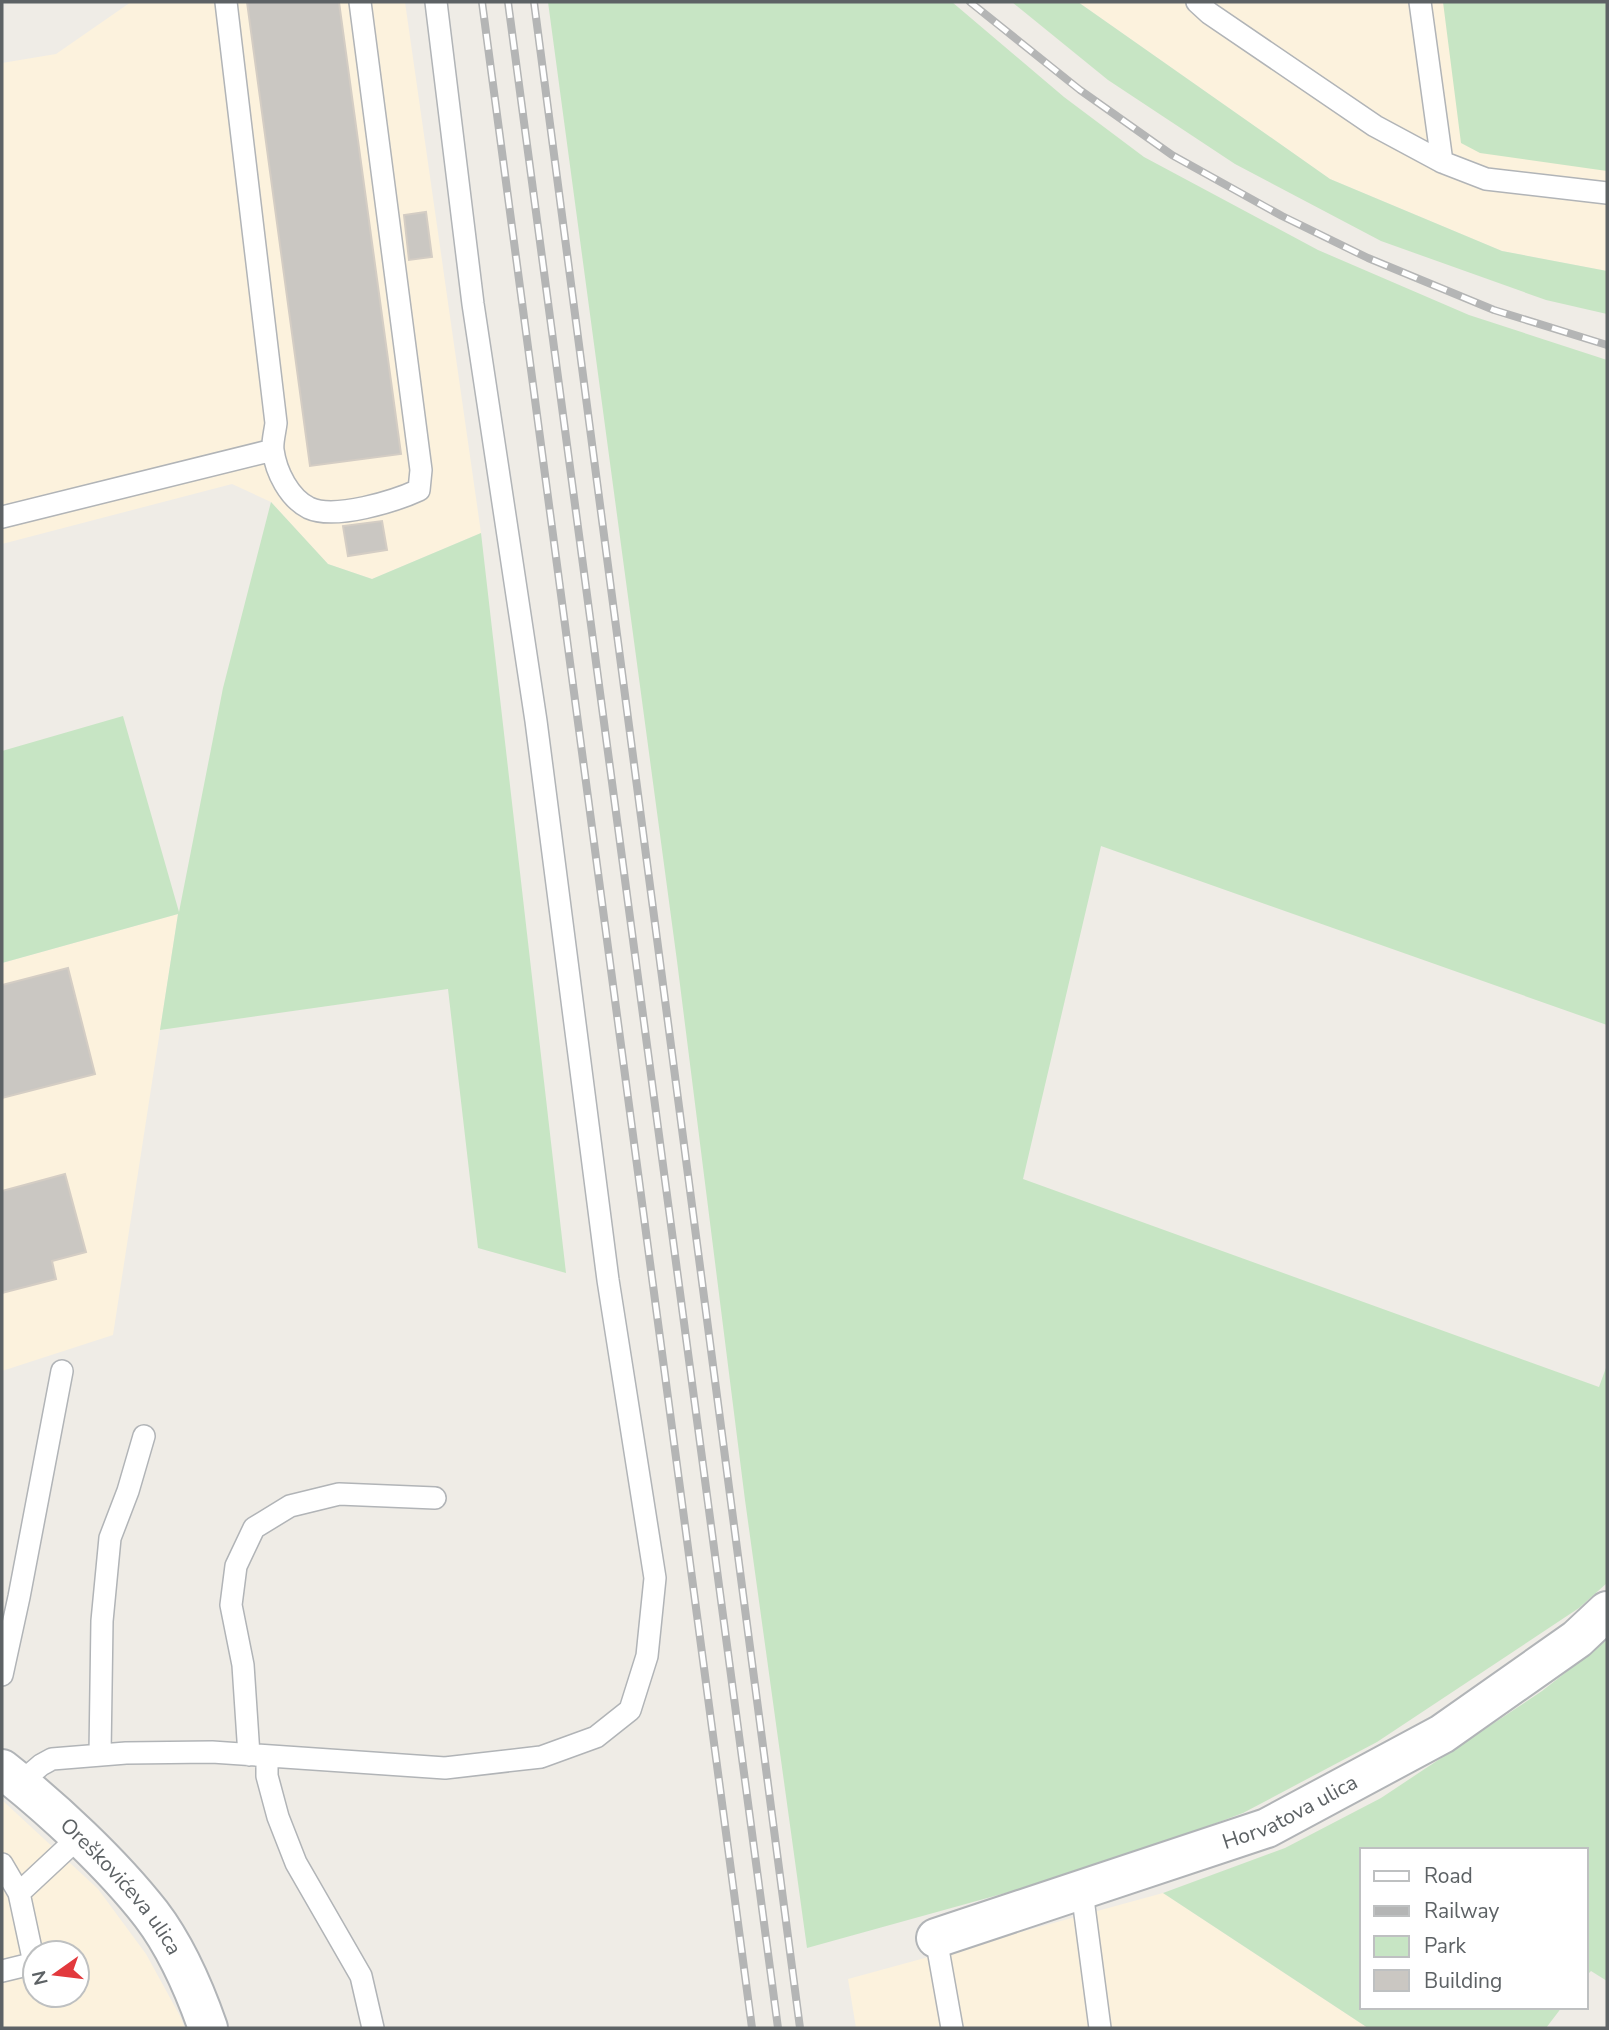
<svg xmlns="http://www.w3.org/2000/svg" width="1609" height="2030" font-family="'Nunito Sans',sans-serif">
<rect width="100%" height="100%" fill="#efece6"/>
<!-- commercial -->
<path fill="#fcf2dd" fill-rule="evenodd" d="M 131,2 L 405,2 L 481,533 L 372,579 L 328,564 L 271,502 L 232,484 L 2,544 L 2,63 L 56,54 Z
M 1078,2 L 1607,2 L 1607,271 L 1502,251 L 1330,179 Z
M 178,914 L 113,1335 L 2,1371 L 2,963 Z
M 2,1800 L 98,1889 L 146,1954 L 180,2016 L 185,2028 L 2,2028 ZM 35,1953 L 77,1953 L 77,1995 L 35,1995 Z
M 1163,1893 L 1368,2028 L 856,2028 L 848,1979 Z"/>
<!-- green -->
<path fill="#c7e5c4" d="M 548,2 L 952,2 L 1064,97 L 1144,157 L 1318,250 L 1469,315 L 1607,360 L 1607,1025 L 1101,846 L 1023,1179 L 1599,1387 L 1607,1365 L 1607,1583 L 1579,1608 L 1377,1742 L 1243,1813 L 1096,1868 L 807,1948 L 745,1500 L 677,961 Z
M 1012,2 L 1078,2 L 1330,179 L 1502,251 L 1607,271 L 1607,314 L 1546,300 L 1381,241 L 1235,164 L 1108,80 Z
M 1443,2 L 1607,2 L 1607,171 L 1480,153 L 1461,143 Z
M 271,502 L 328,564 L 372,579 L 481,533 L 566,1273 L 478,1248 L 448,989 L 160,1030 L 178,914 L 2,963 L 2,751 L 123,716 L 179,912 L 223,688 Z
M 1607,1640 L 1607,1981 L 1591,1971 L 1586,1976 L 1586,1850 L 1362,1850 L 1362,2007 L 1562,2007 L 1546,2028 L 1368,2028 L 1163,1893 L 1285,1848 L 1381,1798 L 1542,1691 Z"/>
<!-- building -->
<path fill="#cac7c2" stroke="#d4cdc4" stroke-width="2" d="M 247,2 L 339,2 L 401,454 L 310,466 Z
M 426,212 L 432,257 L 409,260 L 404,215 Z
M 382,521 L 387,550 L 348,556 L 343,526 Z
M 68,968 L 95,1074 L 2,1098 L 2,985 Z
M 65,1174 L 86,1252 L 52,1261 L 56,1279 L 2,1293 L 2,1191 Z"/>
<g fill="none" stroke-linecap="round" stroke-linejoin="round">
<defs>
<path id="service" d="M 226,2 L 276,423 C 275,432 272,442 273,450 C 276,472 289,498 309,508 C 335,520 395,501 419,490 L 421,470 L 360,2
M 1197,2 L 1209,13 L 1375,126 L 1442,162
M 1420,2 L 1442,162 L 1486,179 L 1607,193
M 2,517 L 273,450
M 2,1675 L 19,1597 L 62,1371
M 100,1754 L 102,1621 L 110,1538 L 128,1491 L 144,1436
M 249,1755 L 243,1665 L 231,1605 L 236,1566 L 254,1528 L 290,1506 L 339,1494 L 435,1498
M 267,1757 L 267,1776 L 278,1817 L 296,1863 L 361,1976 L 373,2028
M 20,1783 L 41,1765 L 52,1759 L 126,1753 L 212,1752 L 445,1768 L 541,1757 L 596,1737 L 630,1710 L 647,1656 L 655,1578 L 608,1280 L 536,721 L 473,304 L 436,2
M 2,1864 L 19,1893
M 1082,1891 L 1100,2028
M 936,1938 L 952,2028
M 34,1963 L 19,1893 L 79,1837
M 2,1971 L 35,1963"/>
<g id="minor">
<path id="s1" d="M 2,1769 C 52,1808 112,1864 151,1914 C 177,1948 194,1988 208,2028"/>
<path id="s2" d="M 936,1938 L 1267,1828 L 1442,1734 L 1577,1639 L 1607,1611"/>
</g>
</defs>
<!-- service casing -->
<use href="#service" stroke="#b1b4b7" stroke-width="24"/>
<!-- minor casing -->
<use href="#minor" stroke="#b1b4b7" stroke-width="42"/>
<!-- service -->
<use href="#service" stroke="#fff" stroke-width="21"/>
<!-- minor -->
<use href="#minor" stroke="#fff" stroke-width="38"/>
<defs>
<path id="rail" d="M 482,2 L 752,2028
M 508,2 L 778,2028
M 534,2 L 800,2028
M 970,2 L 1080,90 L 1172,155 L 1282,216 L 1368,258 L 1494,310 L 1607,345"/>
</defs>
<!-- rail casing -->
<use href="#rail" stroke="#b4b5b5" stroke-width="8"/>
<!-- rail -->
<use href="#rail" stroke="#fff" stroke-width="5" stroke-dasharray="16" stroke-linecap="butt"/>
</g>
<g text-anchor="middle" stroke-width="7" stroke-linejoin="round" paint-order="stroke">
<!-- street labels -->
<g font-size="21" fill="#5d6265" stroke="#fff">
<text dy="7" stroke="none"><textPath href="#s2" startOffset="376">Horvatova ulica</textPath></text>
<text dy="7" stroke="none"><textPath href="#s1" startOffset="168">Oreškovićeva ulica</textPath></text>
</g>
</g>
<!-- border -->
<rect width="1609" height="2030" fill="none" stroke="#5d6265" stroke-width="7"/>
<!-- legend -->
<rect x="1360" y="1848" width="228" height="161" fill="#ffffff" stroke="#bec0c1" stroke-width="2"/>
<rect x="1374" y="1871" width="35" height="10" fill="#ffffff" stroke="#bec0c1" stroke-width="2"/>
<text x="1424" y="1883" font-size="21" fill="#5d6265">Road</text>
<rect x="1374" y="1906" width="35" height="10" fill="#b4b5b5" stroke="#bec0c1" stroke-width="2"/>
<text x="1424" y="1918" font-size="21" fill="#5d6265">Railway</text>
<rect x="1374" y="1936" width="35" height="21" fill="#c7e5c4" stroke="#bec0c1" stroke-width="2"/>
<text x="1424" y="1953" font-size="21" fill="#5d6265">Park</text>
<rect x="1374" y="1970" width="35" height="21" fill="#cac7c2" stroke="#bec0c1" stroke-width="2"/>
<text x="1424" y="1988" font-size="21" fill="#5d6265">Building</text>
<!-- north arrow -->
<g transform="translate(56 1974) rotate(256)"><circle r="33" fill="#ffffff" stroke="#bec0c1" stroke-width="2"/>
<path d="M0-5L12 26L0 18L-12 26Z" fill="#e2393d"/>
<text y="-10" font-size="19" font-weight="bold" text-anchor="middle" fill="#5d6265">N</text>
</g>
</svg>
